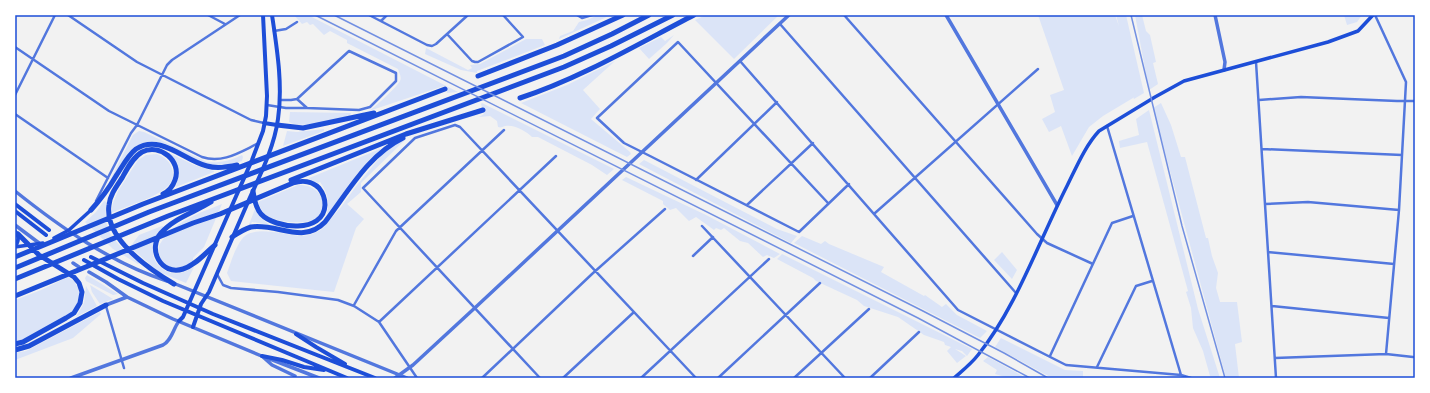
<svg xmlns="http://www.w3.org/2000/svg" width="1430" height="393" viewBox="0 0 1430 393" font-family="Lato,sans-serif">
	<rect width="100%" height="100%" fill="#f2f2f2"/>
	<path fill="#dbe4f7" d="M294,15H308L458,92L447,93L444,86L369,111C376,106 396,88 400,81C402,77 399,73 398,69L347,43V40L330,31L324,35L313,24L310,25L307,22L302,24Z
		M598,15H611L559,39L560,36L573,31L579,22L587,20Z
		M706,15H779L734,59L695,20Z
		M1038,15H1115L1119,26L1116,15H1126L1144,93L1134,99L1133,97V98L1103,116L1089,127L1072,156L1061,126L1049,132L1042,119L1055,112L1050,95L1064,90Z
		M1135,15H1142L1146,31L1150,35L1156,62L1153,63L1158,84L1149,90Z
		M1344,15H1362L1357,22L1347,25Z
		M674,35L667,43L649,59L639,48L661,37L665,41Z
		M526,39H542L545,45L477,71V73L461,70L425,54L426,48L468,70L472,68L470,65L480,64Z
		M615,61L583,90L600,109L591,119L630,152L631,154L627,157L521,103L567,85Z
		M482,103L614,169L607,175L592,165L538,137H532C526,131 514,124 505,126C502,127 501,128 498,127L497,121L490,116L479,117L484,114L481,104Z
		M1161,103L1171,125L1181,157H1185L1206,238H1208L1212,256L1218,273L1216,288L1220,302H1237L1242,342L1235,344L1239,378H1226L1153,108Z
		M1149,110L1198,309L1220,378L1210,376L1203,351L1193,328L1191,308L1186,292L1188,291L1147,142L1120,148L1119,141L1139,135L1136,119Z
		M290,112L351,113L350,116C335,119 302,130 289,122Z
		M324,129V131L283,146L287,131L297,132Z
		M139,131L144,132L207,162C220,163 230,161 242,155L243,157L242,161C229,165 216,167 203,162C178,154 160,130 133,149C122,156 119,173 110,180L133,135Z
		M406,139L361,183V192L347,204L364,219L356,228L334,292L231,281L227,273C231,262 235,248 242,239C253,224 285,235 301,236C309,236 316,233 322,229L341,207L357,185L381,156L392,147Z
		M380,149L381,150C360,165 343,194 328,214L327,213C330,201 327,192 320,182L318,183L309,179V178Z
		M167,152L194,165L214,171V172L176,187C179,169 181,167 167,152Z
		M157,154C164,157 170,161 172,169C174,175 173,182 168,186C156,198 127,206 111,213L113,203L118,191L138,160L146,155Z
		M644,160L777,229L797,236L791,243L639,164Z
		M626,177L706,215L780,254L774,258L767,255L763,257L748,243L740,241L724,228L721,230L716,228L714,230L696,217L689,221L676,208L670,210L663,204V201L622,180Z
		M298,185C322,184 333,209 311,222L310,221C300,224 275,222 266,215C262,212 260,207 258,202Z
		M104,201L107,202C105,211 105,222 109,231C112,240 131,256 139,263L138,264L113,249L85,222L96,212Z
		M222,204L204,247L193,258V262C181,269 165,272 160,256C158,252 158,247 160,244C173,222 199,213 222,204Z
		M255,209C259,217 263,220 270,225L252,222L250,226L248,227Z
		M162,226L164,227C161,234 154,242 153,250C151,263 167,276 180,273C184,273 189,269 194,267L186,283L159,272L130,247L139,235Z
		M802,236L821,244L825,241L829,244L884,267L881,272L924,296L925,295L942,307L946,304L957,315L987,331L980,338L794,243Z
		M1002,252L1017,270L1012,279L994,260Z
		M782,254L972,349L967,356L962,351L955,349L966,356L957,363L947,351L951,347L945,345L944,342L924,335L898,317L864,306L857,300L816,281L813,278L777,259Z
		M87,275L118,294L113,295L86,281L85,278Z
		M68,277L75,282L78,288L80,297L77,305L71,313L27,338L15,342V300L41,290Z
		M90,285L113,299L100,304L92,292Z
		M86,286L97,306L76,317L84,303Z
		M100,312L101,314L73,338L15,360V353L26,351Z
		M1001,338L1065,370L1083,371V378H1052L995,347Z
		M988,357L1026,378H1009L995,374L997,370L983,361Z"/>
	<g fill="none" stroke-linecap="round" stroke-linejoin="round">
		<path stroke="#5277de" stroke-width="2.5" d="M68,15L137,62L251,120L264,123
			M208,15L225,24
			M369,15L427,45L432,46L436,44L468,15
			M577,15L582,18L592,15
			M844,15L1037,234L1047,243L1093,264
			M1375,15L1406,82L1399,210L1386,354
			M381,21L387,15
			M780,24L1016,293
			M274,31L286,29L297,22
			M447,34L472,61L475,62H478L523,37L503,15
			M15,47L109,111L202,157C222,164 240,152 257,144
			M740,61L958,310L1066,365L1181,375L1191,378
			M1256,62L1276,378
			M15,95L55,15
			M297,99L307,108
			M1259,100L1301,97L1397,101H1415
			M267,105L286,108H307L359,110L370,107L396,81V73L349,51L297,99L291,100H280
			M15,114L108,178
			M1107,126L1181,375
			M1262,149L1402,155
			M696,180L777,102
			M96,201L131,133L137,125L167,65L172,60L240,15
			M828,203L678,42L597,118L624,143L650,156L799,232L849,184
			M1265,204L1308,202L1399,210
			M747,205L813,143
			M875,213L1038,69
			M702,226L845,378
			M1268,252L1394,264
			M693,256L713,237
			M217,274L223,285L231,288L278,292L338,300L354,306L379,322L417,378
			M354,305L396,231L504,130
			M106,306L124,368
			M1272,306L1389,318
			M379,322L556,156
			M1050,356L1112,223L1133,216
			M1275,358L1386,354L1413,357
			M1097,367L1136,286L1152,281
			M482,378L592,274L665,209
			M540,378L363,188L415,138L455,125L460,127L696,378
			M563,378L634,312
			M641,378L769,259
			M718,378L820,283
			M794,378L869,309
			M870,378L919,332"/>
		<path stroke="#5277de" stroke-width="3.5" d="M946,15L1057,205
			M1215,15L1225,62L1224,70
			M15,191C60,227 111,263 167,281
			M15,225L39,243
			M73,263L79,267
			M89,272L106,282L127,297L173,319L264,357
			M173,283L407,378
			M106,305L127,297
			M263,357L272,365L295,376
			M270,359L319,378
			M71,378L163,345C172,340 173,329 179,321
			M395,378L413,365L478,305L789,15"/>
		<path stroke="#1d4ed8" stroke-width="3.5" d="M15,231C20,236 19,241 15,247
			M54,238L69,230L91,210
			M15,247L43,243
			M954,378C962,371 971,364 978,355C1016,308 1039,241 1067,186C1076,168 1085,146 1099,131L1155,97L1184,81L1328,42L1358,31L1373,15"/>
		<path stroke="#1d4ed8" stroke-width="4" d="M264,123L277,125
			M15,204L49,230
			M15,211L46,235
			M91,257L143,283L213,314L375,378
			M84,260L118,279L163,301L347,378
			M179,321L183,317L252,160L263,131L266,116L267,96L263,15
			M193,327L201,304L209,292C222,262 235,232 248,202C260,175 274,148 278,119C283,85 277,49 272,15
			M296,334L316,347L345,364
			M262,356L282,360L304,367L324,370"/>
		<path stroke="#1d4ed8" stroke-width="5" d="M478,76L557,45L623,15
			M520,98C579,79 638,44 694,15
			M277,125L303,128L374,113
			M291,180L406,134L483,110
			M163,194C169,191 173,186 175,180C182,161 160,143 142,152C133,157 127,169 122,178C116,187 110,195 109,205C104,239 149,269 174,284
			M211,202C195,212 174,218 161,233C147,249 161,276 183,269C196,265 205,253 215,245
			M91,210C101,199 109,188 116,176C122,167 128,155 136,149C160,133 185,161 207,166C217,169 227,167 237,165
			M232,237C238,233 244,229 251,227C278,223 303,245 325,222C348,192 368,155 403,138
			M15,257L143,204L445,89
			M15,268L149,212L564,56L612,34L649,15
			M15,279L168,216L564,67L611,46L673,15
			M15,296L193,223L220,214L293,183C302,180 312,181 319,188C323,193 325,199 325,205C324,234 275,229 261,214C256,208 254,199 253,191
			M15,344L23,342L66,318L74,313L80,303L82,292L79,283L74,277L39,255L18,234
			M15,350L29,346L106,305"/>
		<path stroke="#7290e2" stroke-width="1.5" d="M315,15L918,318L1030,378
			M334,15L921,310L1004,353L1048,378
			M1131,15L1182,226L1225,378"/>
	</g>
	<rect width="1430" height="393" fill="none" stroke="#ffffff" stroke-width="32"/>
	<rect x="16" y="16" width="1398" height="361" fill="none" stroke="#1d4ed8" stroke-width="1.5"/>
</svg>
